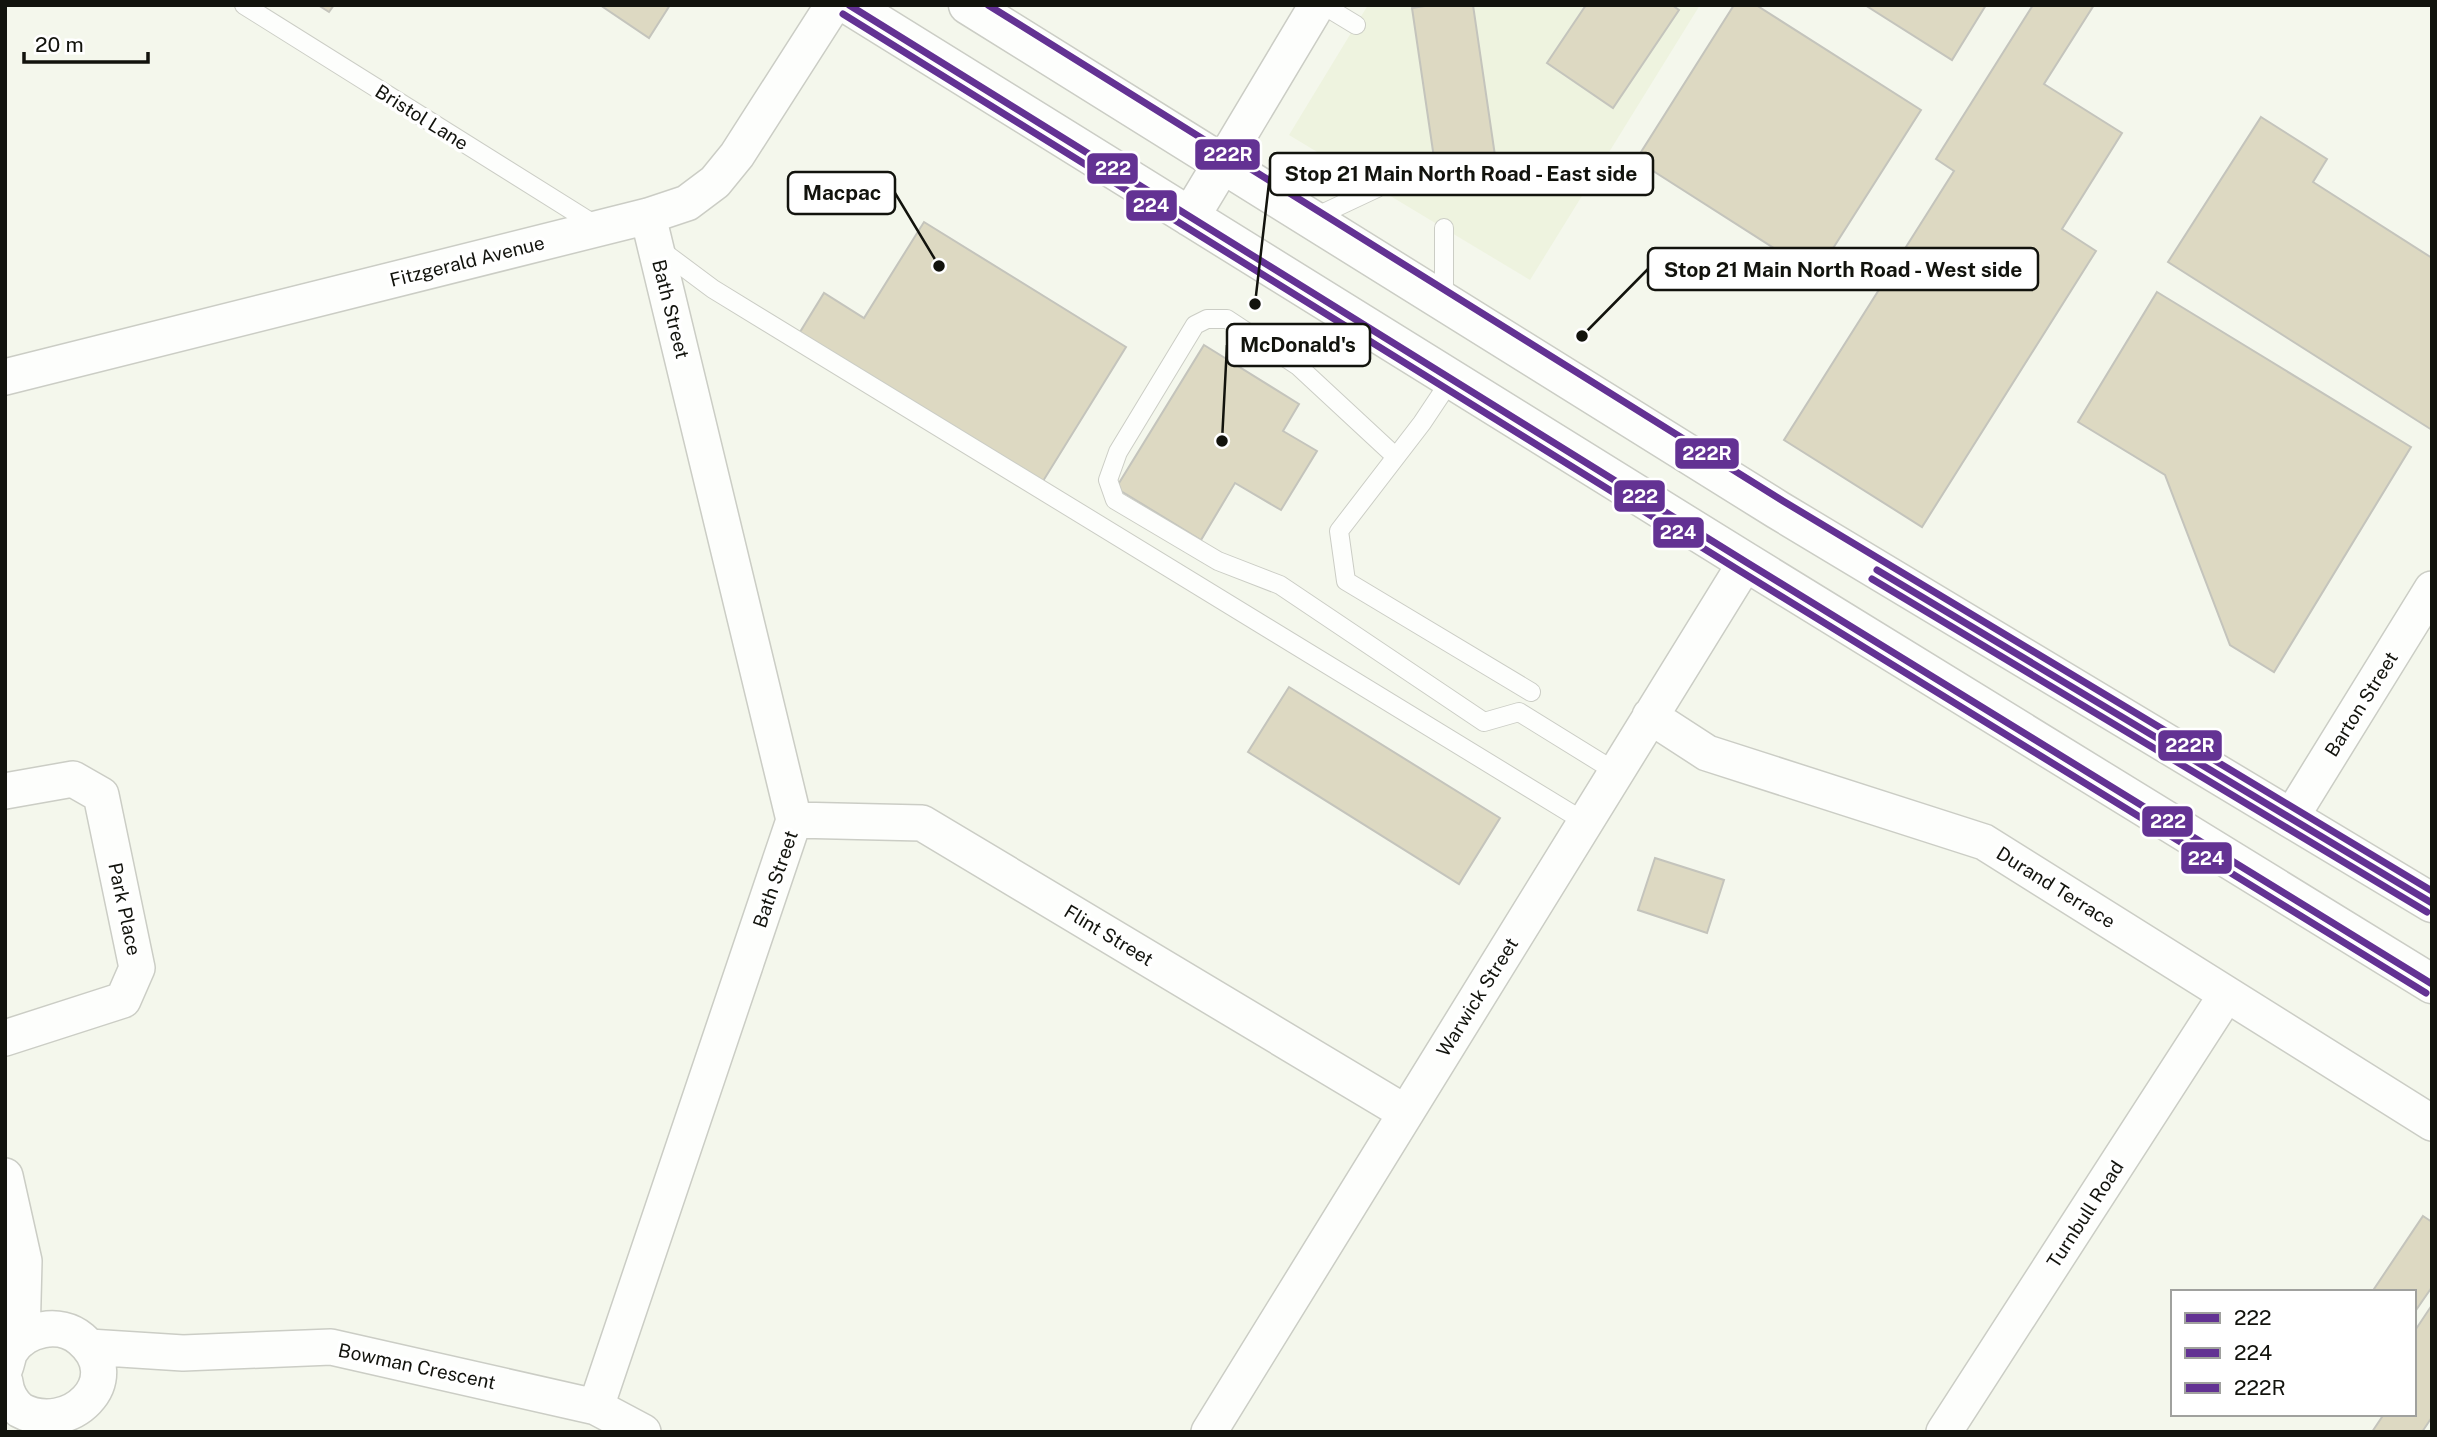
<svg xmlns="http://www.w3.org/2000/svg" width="2437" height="1437" viewBox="0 0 2437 1437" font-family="'Public Sans',sans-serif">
	<rect width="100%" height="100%" fill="#f4f7ec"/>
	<path fill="#eef3df" d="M1368,5H1700L1530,280L1289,135Z"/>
	<path fill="#ddd9c2" stroke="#c4c4bc" stroke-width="2" d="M318,5H334L329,12Z
		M600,5H670L649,38Z
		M1431,5H1473L1499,183L1439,192L1412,8Z
		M1586,5H1672L1679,10L1613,108L1547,63Z
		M1734,5H1756L1921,110L1816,275L1636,160Z
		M1865,5H1986L1952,60Z
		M2033,5H2094L2044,84L2122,133L2062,229L2096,251L1922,527L1784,440L1954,171L1936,159Z
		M2261,117L2327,159L2313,182L2432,258V430L2168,262Z
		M924,222L1126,347L1040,486L797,337L824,293L864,318Z
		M2157,292L2411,447L2274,672L2230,645L2165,475L2078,422Z
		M1204,345L1299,404L1283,431L1317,451L1281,510L1235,483L1201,540L1116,488Z
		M1289,687L1500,818L1459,884L1248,752Z
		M1655,858L1724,880L1707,933L1638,910Z
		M2423,1216L2432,1222V1287L2414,1313V1292H2372Z
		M2432,1305V1417L2422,1432H2372L2384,1414H2414V1332Z"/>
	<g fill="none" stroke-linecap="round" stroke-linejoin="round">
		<g stroke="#cbcdc5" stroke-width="20">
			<path id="service" d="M244,5L600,228
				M1323,5L1356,25
				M1311,219L1377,188
				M1444,228V301
				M658,248L713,289L1585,822
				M1452,378L1422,423L1339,531L1346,581L1531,692
				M1395,456L1298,366L1227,319H1207L1195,325L1118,452L1108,480L1115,500L1218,561L1280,585L1484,722L1519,712L1616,772"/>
		</g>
		<g stroke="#cbcdc5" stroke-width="38">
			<path id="minor" d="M1222,164L1317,5
				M5,377L648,216L687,203L715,182L737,155L833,5
				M1650,716L1707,753L1984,842L2432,1123
				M5,791L73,779L101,795L137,968L123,1000L5,1038
				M2290,819L2432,589
				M794,820L922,823L1406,1113
				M5,1176L24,1261L22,1339
				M89,1347L183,1353L331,1347L596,1407L643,1432
				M5,1368C7,1363 8,1356 10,1352C24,1328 60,1321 81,1339C129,1380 69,1437 20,1410C12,1403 6,1392 5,1382
				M596,1407L794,820L648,216
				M1209,1432L1746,562
				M1944,1432L2226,995"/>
		</g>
		<g stroke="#cbcdc5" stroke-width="41">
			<path id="trunk" d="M849,5L1746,562L2432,984
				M968,5L1778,510L2432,903
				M1190,217L1222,164"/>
		</g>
		<use href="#service" stroke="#fdfefc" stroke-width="18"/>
		<use href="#minor" stroke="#fdfefc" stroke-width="35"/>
		<use href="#trunk" stroke="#fdfefc" stroke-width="38"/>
		<g stroke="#fff" stroke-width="12">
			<path id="bus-1" d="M849,5L1746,562L2432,984
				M1877,570L2432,903"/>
		</g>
		<g stroke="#fff" stroke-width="12">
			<path id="bus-2" d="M843,14L1740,571L2426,993
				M1872,579L2427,912"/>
		</g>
		<g stroke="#fff" stroke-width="12">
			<path id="bus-3" d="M988,5L1783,501L2432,891"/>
		</g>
		<use href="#bus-1" stroke="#633293" stroke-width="7"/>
		<use href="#bus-2" stroke="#633293" stroke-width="7"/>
		<use href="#bus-3" stroke="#633293" stroke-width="7"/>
	</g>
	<g text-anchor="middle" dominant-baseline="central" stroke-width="7" stroke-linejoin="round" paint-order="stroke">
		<g font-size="19" fill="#12130d" stroke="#fff">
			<text transform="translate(422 117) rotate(32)">Bristol Lane</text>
			<text transform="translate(467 261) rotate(-14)">Fitzgerald Avenue</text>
			<text transform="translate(671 309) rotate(76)">Bath Street</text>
			<text transform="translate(2361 704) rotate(-58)">Barton Street</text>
			<text transform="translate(775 879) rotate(-71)">Bath Street</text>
			<text transform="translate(2056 887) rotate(32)">Durand Terrace</text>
			<text transform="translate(125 909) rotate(78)">Park Place</text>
			<text transform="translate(1109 935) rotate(31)">Flint Street</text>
			<text transform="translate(1477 997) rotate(-58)">Warwick Street</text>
			<text transform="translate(2085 1214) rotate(-57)">Turnbull Road</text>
			<text transform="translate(417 1366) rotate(12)">Bowman Crescent</text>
		</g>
	</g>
	<path fill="none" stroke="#12130d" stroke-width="2.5" d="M1255 304L1270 174M939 266L895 193M1582 336L1648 269M1222 441L1227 345"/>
	<g fill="#12130d" stroke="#fff" stroke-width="2.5">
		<circle cx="1255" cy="304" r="7"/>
		<circle cx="939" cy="266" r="7"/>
		<circle cx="1582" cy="336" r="7"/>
		<circle cx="1222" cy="441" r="7"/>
	</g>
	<g fill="#fff" stroke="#12130d" stroke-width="2.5">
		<rect x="1270" y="153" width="383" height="42" rx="7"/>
		<rect x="788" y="172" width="107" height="42" rx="7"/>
		<rect x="1648" y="248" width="390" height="42" rx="7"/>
		<rect x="1227" y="324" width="143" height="42" rx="7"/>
	</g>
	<g font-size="21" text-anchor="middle" font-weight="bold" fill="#12130d">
		<text x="1461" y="181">Stop 21 Main North Road - East side</text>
		<text x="842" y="200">Macpac</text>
		<text x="1843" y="277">Stop 21 Main North Road - West side</text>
		<text x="1298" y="352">McDonald's</text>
	</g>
	<g stroke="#fff" stroke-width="2.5">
		<rect x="1194" y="138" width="67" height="33" rx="7" fill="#633293"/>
		<rect x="1086" y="152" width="53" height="33" rx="7" fill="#633293"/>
		<rect x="1125" y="189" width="53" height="33" rx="7" fill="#633293"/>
		<rect x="1674" y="437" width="66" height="33" rx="7" fill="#633293"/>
		<rect x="1613" y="479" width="53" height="34" rx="7" fill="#633293"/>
		<rect x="1652" y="516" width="53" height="33" rx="7" fill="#633293"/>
		<rect x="2157" y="729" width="66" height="33" rx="7" fill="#633293"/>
		<rect x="2141" y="805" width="53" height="33" rx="7" fill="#633293"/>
		<rect x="2180" y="841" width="53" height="34" rx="7" fill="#633293"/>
	</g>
	<g font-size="19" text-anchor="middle" font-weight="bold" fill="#fff">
		<text x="1228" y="161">222R</text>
		<text x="1113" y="175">222</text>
		<text x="1151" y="212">224</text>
		<text x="1707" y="460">222R</text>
		<text x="1640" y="503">222</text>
		<text x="1678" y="539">224</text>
		<text x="2190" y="752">222R</text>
		<text x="2168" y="828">222</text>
		<text x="2206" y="865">224</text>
	</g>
	<rect width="2437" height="1437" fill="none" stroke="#12130d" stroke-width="14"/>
	<rect x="2171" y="1290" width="245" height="126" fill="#ffffff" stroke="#a0a19e" stroke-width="2"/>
	<rect x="2185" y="1313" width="35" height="10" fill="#633293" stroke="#a0a19e" stroke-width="2"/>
	<text x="2234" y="1325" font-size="21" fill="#12130d">222</text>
	<rect x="2185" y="1348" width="35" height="10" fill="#633293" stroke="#a0a19e" stroke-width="2"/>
	<text x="2234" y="1360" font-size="21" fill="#12130d">224</text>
	<rect x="2185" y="1383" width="35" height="10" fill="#633293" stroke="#a0a19e" stroke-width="2"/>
	<text x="2234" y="1395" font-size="21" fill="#12130d">222R</text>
	<path d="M24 52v10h124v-10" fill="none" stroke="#12130d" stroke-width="3.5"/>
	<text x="35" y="52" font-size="21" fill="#12130d" stroke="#ffffff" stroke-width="5" paint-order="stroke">20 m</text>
</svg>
